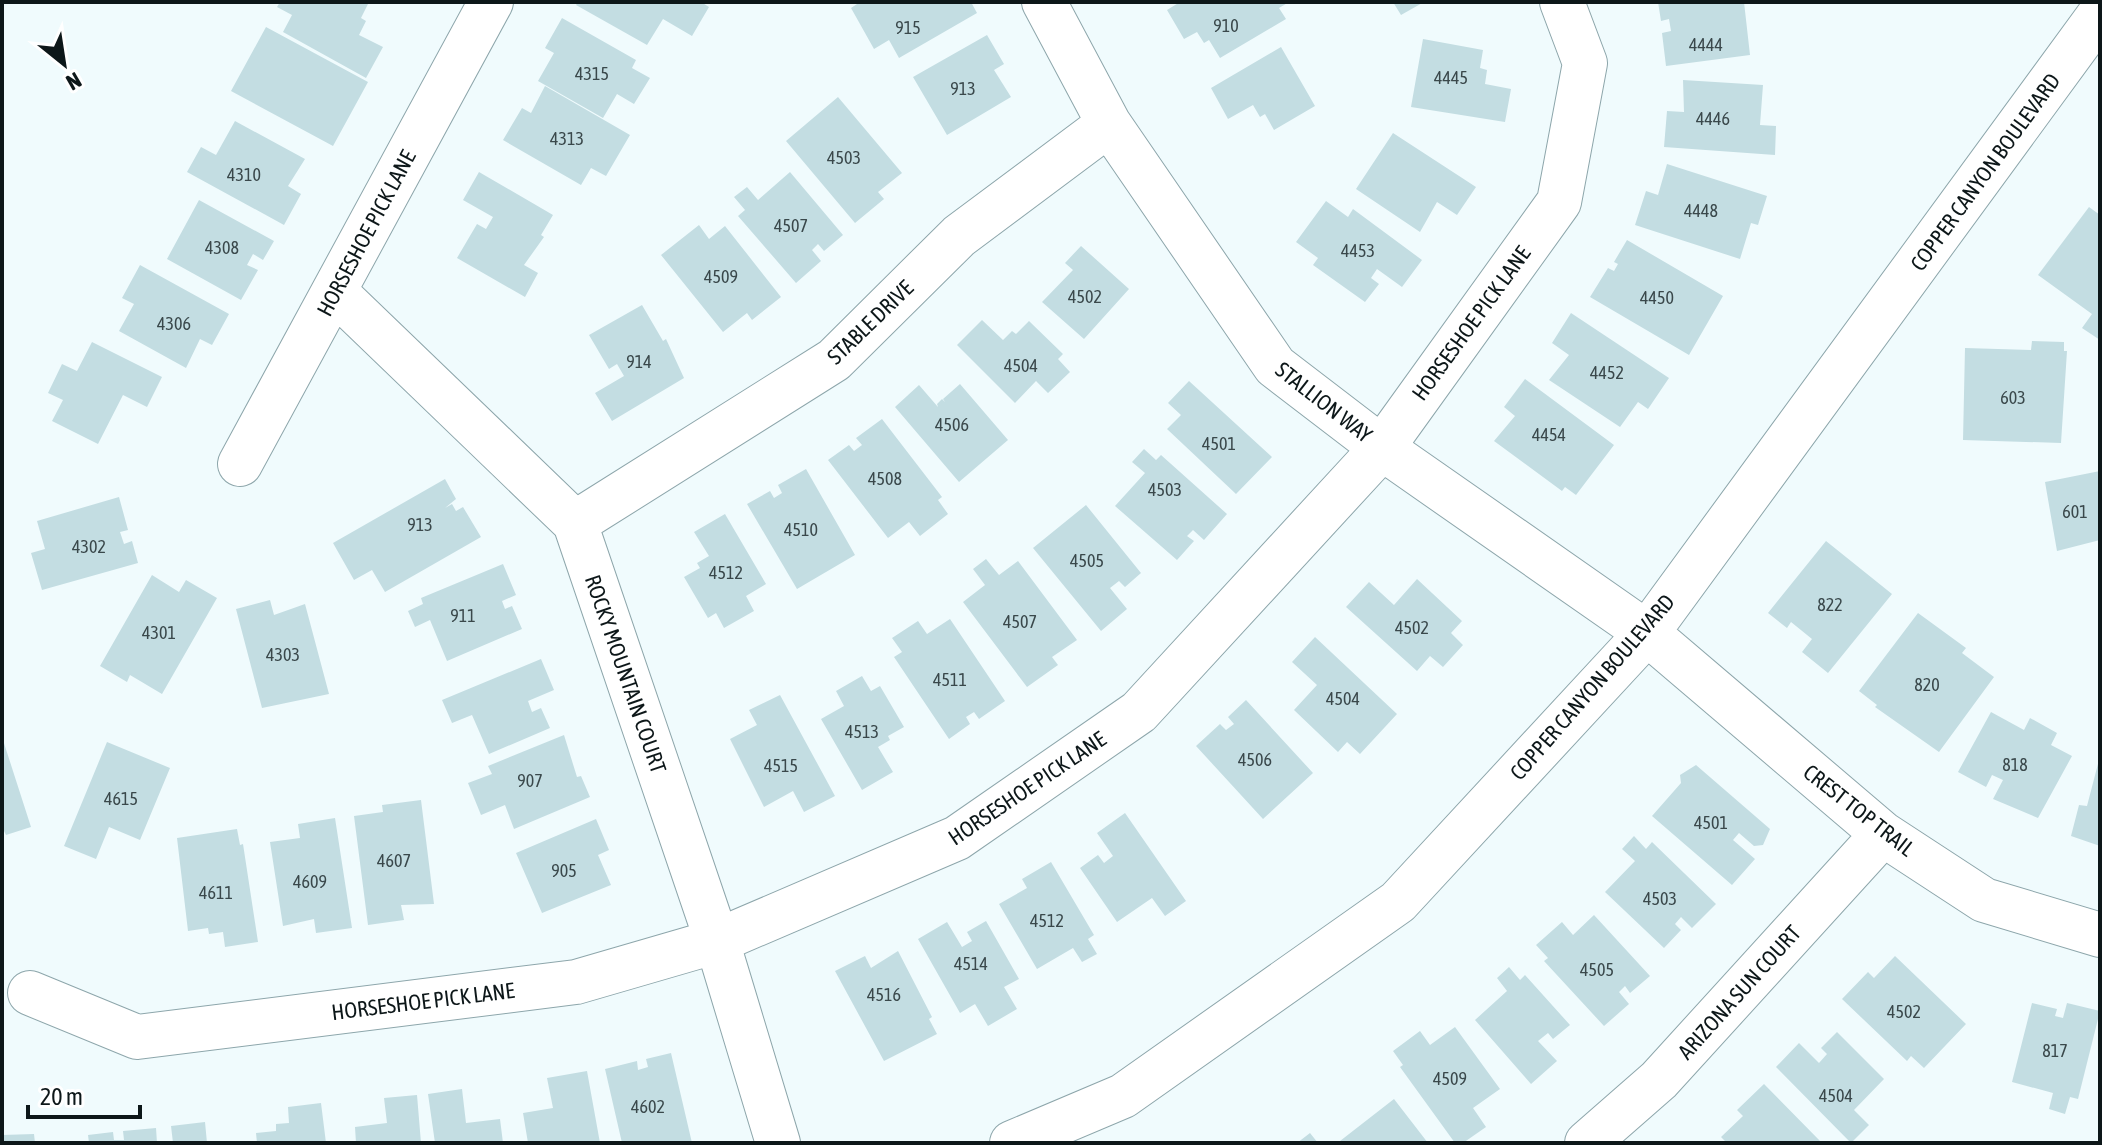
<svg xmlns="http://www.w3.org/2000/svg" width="2102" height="1145" viewBox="0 0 2102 1145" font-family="'Asap Condensed',sans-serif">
	<rect width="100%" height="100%" fill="#f0fbfd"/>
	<path fill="#c3dde2" d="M280,2H369L361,18L366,21L359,35L383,47L366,78L283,32L292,15L277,7Z
		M578,2H701L709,7L692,36L663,19L647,45L576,5Z
		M860,2H971L977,13L899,58L889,40L874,49L851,8Z
		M1180,2H1289L1279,8L1286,19L1220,58L1209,40L1204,43L1197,32L1184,39L1167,10Z
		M1393,2H1424L1401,15Z
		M1658,2H1744L1750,55L1666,66L1662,33L1671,31L1669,19L1661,21Z
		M562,18L636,60L632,68L650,78L634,104L617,94L603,118L538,81L554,53L545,48Z
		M266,27L368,82L333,146L231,91Z
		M987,35L1004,64L994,70L1011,97L947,135L913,77Z
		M1423,39L1483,50L1480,68L1487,70L1485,84L1511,89L1505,122L1411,107Z
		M1281,47L1315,106L1274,130L1265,114L1260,117L1253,105L1228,119L1211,88Z
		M1683,80L1763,85L1760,125L1776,126L1775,155L1664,147L1667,111L1684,112Z
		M545,86L630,135L606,176L591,168L581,185L503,140L522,108L531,113Z
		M838,97L902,173L878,192L884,199L855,223L786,141Z
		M235,121L305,159L288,186L301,194L284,225L187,172L201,147L216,155Z
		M1393,133L1476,187L1457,215L1437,202L1420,232L1356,189Z
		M1667,164L1767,196L1758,225L1751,223L1740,259L1635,225L1646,191L1658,195Z
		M479,172L553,215L541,235L544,237L524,265L538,273L525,297L457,258L477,224L486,229L493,217L463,200Z
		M790,172L843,235L824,251L818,244L812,250L821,261L796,283L738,216L745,210L734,197L747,187L758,200Z
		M199,200L274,241L263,260L253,254L247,265L258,270L241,300L167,259Z
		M1326,201L1348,217L1353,209L1422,260L1402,287L1377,269L1371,278L1379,284L1365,302L1313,265L1318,258L1296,242Z
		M2089,207L2100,215V340L2082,328L2092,314L2038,275Z
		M699,225L709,239L725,226L781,297L752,320L747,313L723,332L661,255Z
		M1627,240L1723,296L1689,355L1590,297L1608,268L1614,271L1618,264L1614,262Z
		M1081,246L1129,289L1084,339L1042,302L1073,270L1065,263Z
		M140,265L229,314L212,345L200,339L186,368L119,331L134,304L122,298Z
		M642,305L663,341L666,339L684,378L612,421L595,393L624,376L617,364L609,369L589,335Z
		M1571,313L1669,378L1648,409L1638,402L1620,427L1549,380L1569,355L1552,343Z
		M982,320L1003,340L1012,331L1016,334L1029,321L1063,354L1058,359L1070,372L1048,393L1036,381L1015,403L957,345Z
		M2032,341L2064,342V351H2067L2061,443L1963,440L1965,348L2031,350Z
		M92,342L162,377L147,407L123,395L98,444L52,421L63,400L48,393L62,364L77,371Z
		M1525,379L1614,445L1576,495L1565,487L1562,491L1494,441L1515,416L1504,407Z
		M1189,381L1272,457L1236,494L1167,429L1181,415L1168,403Z
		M960,384L1008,440L959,482L895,407L919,385L938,407L937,404L942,399L945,402L943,399Z
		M882,419L942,497L938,500L948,514L920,536L909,522L888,538L828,460L849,445L854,451L862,445L856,438Z
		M1144,449L1156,460L1161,455L1227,514L1204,540L1193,530L1187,536L1194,541L1177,560L1115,506L1145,473L1132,462Z
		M806,469L855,555L797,589L747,504L770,491L774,498L782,493L778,485Z
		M2100,471V540L2057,551L2045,482Z
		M445,479L456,499L445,508L452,504L456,511L463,507L481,537L385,592L372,570L354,580L333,543Z
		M119,497L128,530L120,532L124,544L132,541L138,563L42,590L31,553L45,549L37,521Z
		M1086,505L1141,573L1125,587L1119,581L1110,588L1127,609L1101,631L1033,548Z
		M725,514L766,584L746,596L754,611L724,628L716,613L708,618L684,577L700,568L697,563L709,556L694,532Z
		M1826,541L1892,594L1828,673L1802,652L1812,639L1791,622L1787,628L1768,613Z
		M986,559L999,575L1018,561L1077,640L1052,657L1058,665L1027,687L963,602L985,585L973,569Z
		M503,564L516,595L502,601L505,609L512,606L522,629L447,661L430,620L415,627L408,611L423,604L421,598Z
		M152,575L179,592L186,580L217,598L162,694L130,675L127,682L100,666Z
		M1417,579L1462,621L1451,633L1463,645L1443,667L1430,656L1417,671L1346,607L1369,582L1394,605Z
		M270,600L274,615L305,604L329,694L262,708L236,609Z
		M1918,613L1966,648L1962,653L1994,677L1939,752L1875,707L1877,705L1859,691Z
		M950,619L1005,701L979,719L974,712L966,717L970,724L949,739L894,657L902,652L892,638L918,621L927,634Z
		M1315,637L1397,714L1360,754L1347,742L1338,752L1294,710L1317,685L1292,662Z
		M541,659L554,690L528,701L532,712L541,708L550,728L489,754L472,715L452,723L442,700Z
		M862,676L871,691L880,686L904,727L888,736L890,740L878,747L893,772L862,790L821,719L844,706L836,691Z
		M780,695L835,796L804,812L793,791L764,807L730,739L757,725L749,710Z
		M1246,700L1313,773L1263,819L1196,746L1220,724L1226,730L1234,724L1228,717Z
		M1991,712L2024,730L2030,718L2057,733L2051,745L2072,756L2038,818L1993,799L2003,780L1992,775L1986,787L1958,772Z
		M564,735L577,777L581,776L590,797L514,829L505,805L481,815L468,783L492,774L488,766Z
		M3,740L31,827L6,835L2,827Z
		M107,742L170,768L140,840L109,827L96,859L64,846Z
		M2099,760H2100V846L2071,836L2079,805L2087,806Z
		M1696,765L1770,829L1763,845L1754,846L1739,833L1733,840L1755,859L1732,885L1652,816L1681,783L1680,775Z
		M421,800L434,904L401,905L404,920L368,925L354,816L383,812L382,805Z
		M1125,813L1186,901L1165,916L1152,898L1117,922L1080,868L1098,855L1104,863L1113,856L1097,833Z
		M335,818L352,928L316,933L314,919L283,926L270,842L300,838L298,824Z
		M596,819L609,850L598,855L611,885L542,913L516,853Z
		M237,829L240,845L243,844L258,942L225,947L223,932L209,934L208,928L188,931L177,838Z
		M1634,836L1646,849L1652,842L1716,904L1692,928L1681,917L1675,924L1681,930L1664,948L1605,892L1635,861L1622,849Z
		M1051,862L1094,935L1088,939L1097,954L1082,962L1073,948L1037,969L999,904L1027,888L1022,879Z
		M1594,915L1650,976L1630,993L1625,986L1619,992L1629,1004L1604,1026L1544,961L1548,958L1536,945L1562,922L1573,935Z
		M986,921L1019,979L1004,987L1017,1009L988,1026L975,1004L960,1013L918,939L947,922L962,947L972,941L967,932Z
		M898,951L932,1017L929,1019L937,1034L884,1061L835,971L865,956L871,968Z
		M1895,956L1966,1024L1924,1068L1911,1056L1907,1061L1842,999L1868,972L1874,978Z
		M1509,967L1520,980L1525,975L1570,1025L1553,1039L1548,1033L1538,1041L1557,1061L1531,1084L1475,1020L1507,991L1497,978Z
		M2032,1003L2057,1009L2055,1016L2063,1018L2067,1003L2100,1011L2078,1099L2070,1097L2065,1114L2049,1109L2053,1093L2012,1082Z
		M1455,1027L1500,1089L1473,1108L1486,1127L1463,1143H1455L1400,1067L1403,1065L1393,1051L1420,1031L1430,1045Z
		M1837,1032L1884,1079L1854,1110L1869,1125L1851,1143L1776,1067L1799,1043L1819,1063L1827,1054L1821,1048Z
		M671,1053L692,1143H622L605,1069L637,1061L638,1070L648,1067L646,1059Z
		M587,1071L600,1143H528L523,1113L553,1108L547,1078Z
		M1764,1084L1822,1143H1727L1721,1137L1743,1116L1737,1110Z
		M462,1089L466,1123L500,1119L503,1143H435L428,1094Z
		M417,1095L421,1143H356L355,1127L387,1123L384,1098Z
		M1394,1099L1428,1143H1342L1340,1141Z
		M321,1103L326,1143H257L256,1133L276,1131V1124L289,1123L288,1107Z
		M205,1122L207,1143H173L171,1126Z
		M156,1128L157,1143H89L88,1135L113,1132L114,1140H124L123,1131Z
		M1310,1133L1318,1143H1297Z
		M34,1134L35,1143H2V1135Z"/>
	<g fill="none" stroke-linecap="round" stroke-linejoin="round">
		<g stroke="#8da6ab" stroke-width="46">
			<path id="minor" d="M1044,2L1109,124L1275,366L1382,448L1647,633L1883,834L1984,900L2100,935
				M335,292L575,523L717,941L778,1143
				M240,464L491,2
				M575,523L834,360L959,236L1109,124
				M30,993L137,1037L576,982L717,941L957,838L1139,712L1382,448L1559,202L1585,63L1562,2
				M1012,1143L1123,1096L1398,902L1647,633L2100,14
				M1587,1143L1659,1080L1883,834"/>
		</g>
		<use href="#minor" stroke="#fff" stroke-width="44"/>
	</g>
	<g text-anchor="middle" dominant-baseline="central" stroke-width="8" stroke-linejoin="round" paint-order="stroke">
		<g font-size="18" fill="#3a484b">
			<text x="1226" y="25">910</text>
			<text x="908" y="27">915</text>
			<text x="1706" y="44">4444</text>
			<text x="592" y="73">4315</text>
			<text x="1451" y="77">4445</text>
			<text x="963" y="88">913</text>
			<text x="1713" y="118">4446</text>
			<text x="567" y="138">4313</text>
			<text x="844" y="157">4503</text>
			<text x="244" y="174">4310</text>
			<text x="1701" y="210">4448</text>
			<text x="791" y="225">4507</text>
			<text x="222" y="247">4308</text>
			<text x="1358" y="250">4453</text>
			<text x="721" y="276">4509</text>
			<text x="1085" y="296">4502</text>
			<text x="1657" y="297">4450</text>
			<text x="174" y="323">4306</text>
			<text x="639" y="361">914</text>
			<text x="1021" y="365">4504</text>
			<text x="1607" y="372">4452</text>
			<text x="2013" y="397">603</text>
			<text x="952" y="424">4506</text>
			<text x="1549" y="434">4454</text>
			<text x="1219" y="443">4501</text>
			<text x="885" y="478">4508</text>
			<text x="1165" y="489">4503</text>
			<text x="2075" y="511">601</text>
			<text x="420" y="524">913</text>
			<text x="801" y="529">4510</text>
			<text x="89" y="546">4302</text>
			<text x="1087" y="560">4505</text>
			<text x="726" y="572">4512</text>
			<text x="1830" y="604">822</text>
			<text x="463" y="615">911</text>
			<text x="1020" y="621">4507</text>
			<text x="1412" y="627">4502</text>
			<text x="159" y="632">4301</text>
			<text x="283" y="654">4303</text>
			<text x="950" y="679">4511</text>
			<text x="1927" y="684">820</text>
			<text x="1343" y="698">4504</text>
			<text x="862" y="731">4513</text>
			<text x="1255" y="759">4506</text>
			<text x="2015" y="764">818</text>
			<text x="781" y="765">4515</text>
			<text x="530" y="780">907</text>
			<text x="121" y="798">4615</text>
			<text x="1711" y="822">4501</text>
			<text x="394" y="860">4607</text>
			<text x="564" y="870">905</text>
			<text x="310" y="881">4609</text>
			<text x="216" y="892">4611</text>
			<text x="1660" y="898">4503</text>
			<text x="1047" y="920">4512</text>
			<text x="971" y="963">4514</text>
			<text x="1597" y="969">4505</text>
			<text x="884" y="994">4516</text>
			<text x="1904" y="1011">4502</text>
			<text x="2055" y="1050">817</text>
			<text x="1450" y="1078">4509</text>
			<text x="1836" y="1095">4504</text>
			<text x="648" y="1106">4602</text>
		</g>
		<g font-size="22" fill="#0d1719" stroke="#fff">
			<text transform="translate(1985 172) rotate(-54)">COPPER CANYON BOULEVARD</text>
			<text transform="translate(366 233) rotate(-62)">HORSESHOE PICK LANE</text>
			<text transform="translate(870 322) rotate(-44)">STABLE DRIVE</text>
			<text transform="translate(1471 323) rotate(-54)">HORSESHOE PICK LANE</text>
			<text transform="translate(1324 402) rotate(38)">STALLION WAY</text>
			<text transform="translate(626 674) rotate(71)">ROCKY MOUNTAIN COURT</text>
			<text transform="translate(1592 687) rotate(-49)">COPPER CANYON BOULEVARD</text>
			<text transform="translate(1027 788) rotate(-34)">HORSESHOE PICK LANE</text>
			<text transform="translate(1859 810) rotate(38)">CREST TOP TRAIL</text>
			<text transform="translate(1739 992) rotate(-48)">ARIZONA SUN COURT</text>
			<text transform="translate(423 1001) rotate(-7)">HORSESHOE PICK LANE</text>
		</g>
	</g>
	<rect width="2102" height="1145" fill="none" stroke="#0d1719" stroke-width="8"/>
	<g transform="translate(64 64) rotate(150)" stroke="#ffffff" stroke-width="6" paint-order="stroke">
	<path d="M0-6L14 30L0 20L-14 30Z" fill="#0d1719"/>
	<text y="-12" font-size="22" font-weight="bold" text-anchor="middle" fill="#0d1719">N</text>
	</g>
	<path d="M28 1105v12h112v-12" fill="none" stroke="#0d1719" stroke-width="4"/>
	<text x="40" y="1105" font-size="24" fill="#0d1719" stroke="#ffffff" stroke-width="6" paint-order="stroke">20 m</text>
</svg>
